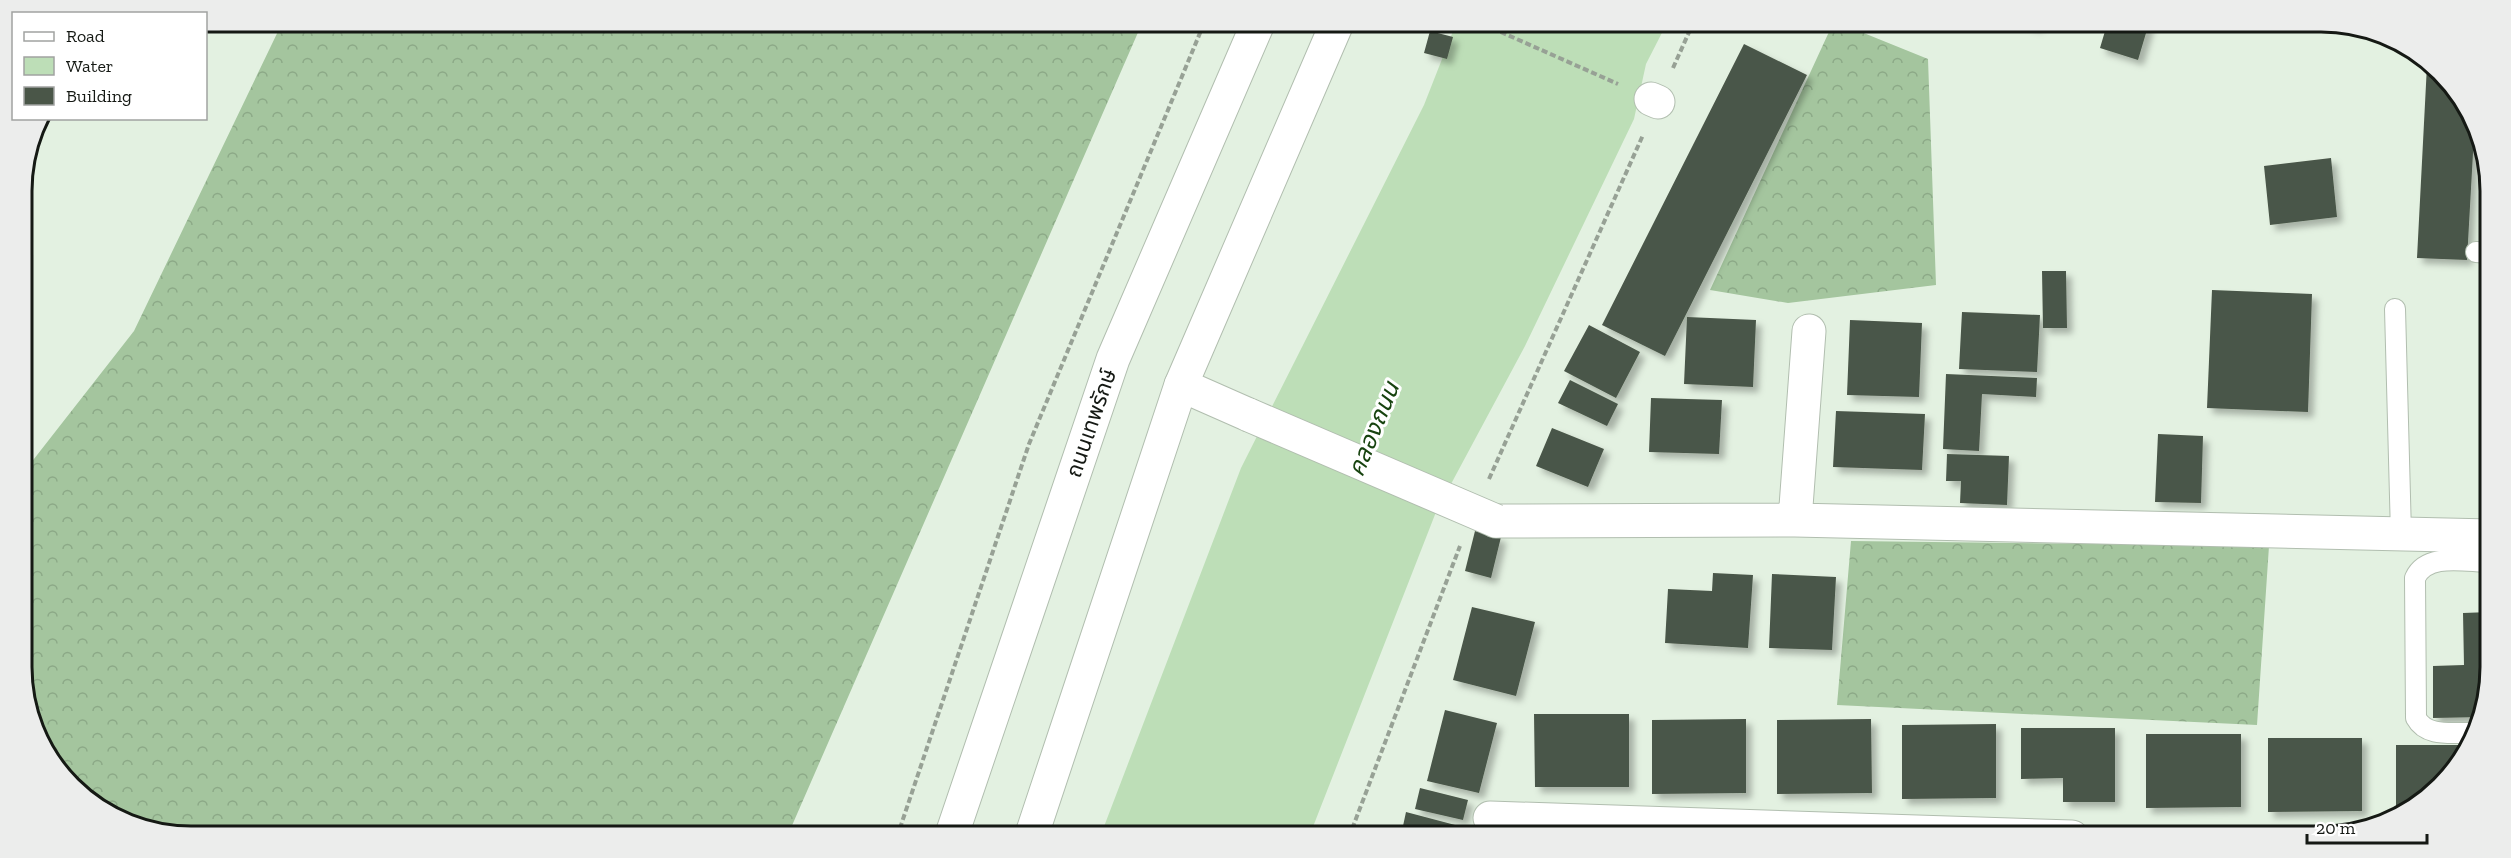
<svg xmlns="http://www.w3.org/2000/svg" width="2511" height="858" viewBox="0 0 2511 858" font-family="'Zilla Slab','Noto Sans Thai',serif">
	<defs>
		<pattern id="forest-crowns" width="20" height="18" patternUnits="userSpaceOnUse" patternTransform="scale(1.5)"><rect width="20" height="18" fill="#a4c59e"/><path d="M2 6a3 3 0 1 1 6 0M12 15a3 3 0 1 1 6 0" fill="none" stroke="#8ca987"/></pattern>
		<filter id="shadow"><feDropShadow dx="5.5" dy="5.5" stdDeviation="3" flood-color="#0004"/></filter>
	</defs>
	<rect width="100%" height="100%" fill="#e3f1e1"/>
	<path fill="url(#forest-crowns)" d="M283,21H1143L787,837H191L136,828L63,779L24,700L23,473L134,331Z
		M1834,21L1928,59L1936,285L1788,303L1710,290Z
		M1851,541L2269,546L2257,725L1837,705Z"/>
	<path fill="#bddeb7" d="M1457,21H1668L1646,64L1634,119L1525,346L1436,512L1309,837H1100L1241,468L1424,105Z"/>
	<path fill="#4a5648" filter="url(#shadow)" d="M2020,21H2038L2036,27Z
		M2108,21L2149,23L2138,60L2100,48Z
		M1430,31L1453,37L1447,59L1424,53Z
		M1744,44L1807,75L1665,356L1602,325Z
		M2427,65L2448,79L2474,135L2467,260L2417,258Z
		M2331,158L2337,217L2270,225L2264,166Z
		M2042,271H2066L2067,328H2043Z
		M2212,290L2312,294L2308,412L2207,408Z
		M2484,309H2489V468H2480Z
		M1962,312L2040,315L2037,372L1959,369Z
		M1687,317L1756,320L1753,387L1684,384Z
		M1850,320L1922,323L1919,397L1847,395Z
		M1589,325L1640,352L1616,398L1564,371Z
		M1946,374L2037,378L2036,397L1982,394L1979,451L1943,449Z
		M1570,380L1618,404L1607,426L1558,403Z
		M1651,398L1722,400L1719,454L1649,452Z
		M1836,411L1925,414L1922,470L1833,467Z
		M1552,428L1604,449L1588,487L1536,466Z
		M2158,434L2203,436L2201,503L2155,502Z
		M1947,454L2009,456L2007,505L1960,503L1961,481H1946Z
		M1475,531L1501,537L1491,578L1465,571Z
		M1713,573L1753,575L1748,648L1665,643L1668,589L1712,591Z
		M1772,574L1836,577L1832,650L1769,648Z
		M1472,607L1535,622L1516,696L1453,680Z
		M2490,612V668L2482,717L2433,718V666L2464,665L2463,613Z
		M1445,710L1497,723L1479,793L1427,781Z
		M1534,714H1629V787H1535Z
		M1746,719V793L1652,794V720Z
		M1871,719L1872,793L1777,794V720Z
		M1996,724V798L1902,799V725Z
		M2021,728H2115V802H2063V778L2021,779Z
		M2146,734H2241V807L2146,808Z
		M2268,738H2362V811L2268,812Z
		M2396,745H2464L2423,802L2396,812Z
		M1420,788L1468,800L1463,820L1415,809Z
		M1406,812L1459,826L1456,837L1403,826Z"/>
	<g fill="none" stroke-linecap="round" stroke-linejoin="round">
		<g stroke="#b1beaf" stroke-width="22">
			<path id="service" d="M2476,252L2489,253
				M2395,309L2401,534
				M2473,733C2453,732 2427,738 2416,718L2415,578C2427,552 2466,562 2490,562"/>
		</g>
		<g stroke="#b1beaf" stroke-width="35">
			<path id="minor" d="M1651,99L1658,102
				M1181,385L1249,415
				M1795,520L1809,331
				M1496,521L1795,520L2490,536
				M1490,818L2072,837"/>
		</g>
		<g stroke="#b1beaf" stroke-width="35">
			<path id="secondary" d="M951,837L1113,359L1259,21
				M1031,837L1181,385L1338,21"/>
		</g>
		<path stroke="#97a195" stroke-width="4" stroke-dasharray="6 3" stroke-linecap="butt" d="M1476,21L1618,84
			M1673,68L1694,21
			M1489,479L1643,135
			M897,837L1029,444L1205,21
			M1349,837L1460,546"/>
		<use href="#service" stroke="#fff" stroke-width="20"/>
		<use href="#minor" stroke="#fff" stroke-width="33"/>
		<use href="#secondary" stroke="#fff" stroke-width="33"/>
		<g stroke="#b1beaf" stroke-width="35" stroke-linecap="butt">
			<path id="minor-bridge" d="M1249,415L1496,521"/>
		</g>
		<use href="#minor-bridge" stroke="#fff" stroke-width="33"/>
	</g>
	<g text-anchor="middle" dominant-baseline="central" stroke-width="6" stroke-linejoin="round" paint-order="stroke">
		<g font-size="22" fill="#151914" stroke="#fff">
			<text transform="translate(1091 423) rotate(-71)">ถนนเทพรักษ์</text>
		</g>
		<g font-size="24" font-style="italic" fill="#17430f" stroke="#fff">
			<text transform="translate(1373 429) rotate(-68)">คลองถนน</text>
		</g>
	</g>
	<path d="M0 0H2511V858H0ZM191 32H2321A159 159 0 0 1 2480 191V667A159 159 0 0 1 2321 826H191A159 159 0 0 1 32 667V191A159 159 0 0 1 191 32Z" fill="#ecedec" fill-rule="evenodd"/>
	<path fill="none" stroke="#151914" stroke-width="3" d="M191 32H2321A159 159 0 0 1 2480 191V667A159 159 0 0 1 2321 826H191A159 159 0 0 1 32 667V191A159 159 0 0 1 191 32Z"/>
	<rect x="12" y="12" width="195" height="108" fill="#ffffff" stroke="#a1a3a1" stroke-width="1.5"/>
	<rect x="24" y="32" width="30" height="9" fill="#ffffff" stroke="#a1a3a1" stroke-width="1.5"/>
	<text x="66" y="42" font-size="18" fill="#151914">Road</text>
	<rect x="24" y="57" width="30" height="18" fill="#bddeb7" stroke="#a1a3a1" stroke-width="1.5"/>
	<text x="66" y="72" font-size="18" fill="#151914">Water</text>
	<rect x="24" y="87" width="30" height="18" fill="#4a5648" stroke="#a1a3a1" stroke-width="1.5"/>
	<text x="66" y="102" font-size="18" fill="#151914">Building</text>
	<path d="M2307 834v9h120v-9" fill="none" stroke="#151914" stroke-width="3"/>
	<text x="2316" y="834" font-size="18" fill="#151914" stroke="#ffffff" stroke-width="4.5" paint-order="stroke">20 m</text>
</svg>
